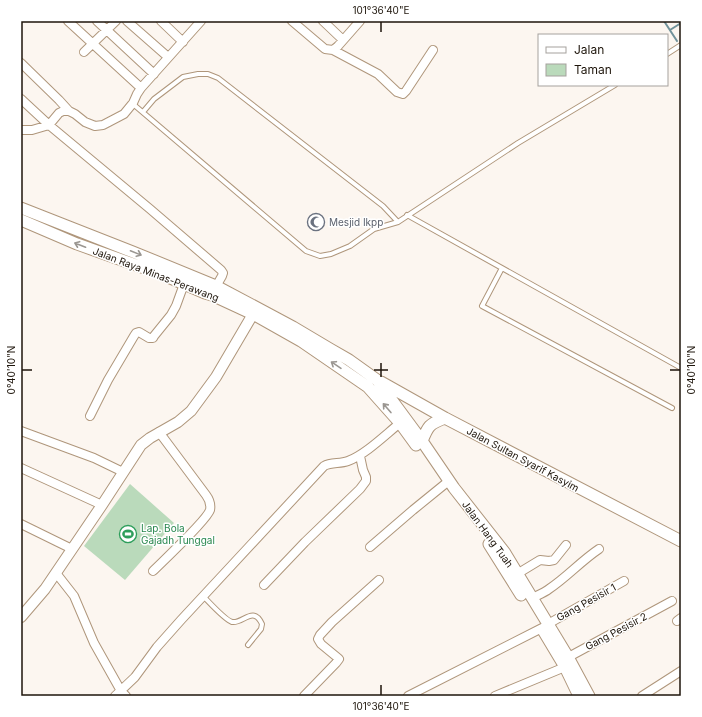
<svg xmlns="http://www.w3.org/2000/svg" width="702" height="717" viewBox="0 0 702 717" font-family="Inter,sans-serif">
	<rect width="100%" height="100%" fill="#fcf6f0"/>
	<path fill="#badabb" d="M130,484L174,523L125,580L84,546Z"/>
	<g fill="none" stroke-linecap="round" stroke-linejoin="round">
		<path stroke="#71929a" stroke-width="2" d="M664,21L677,41
			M670,30L681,23"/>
		<g stroke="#af967b" stroke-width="6">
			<path id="service" d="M667,54L681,45
				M133,104L306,251L320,256L331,254L350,246L374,229L398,222L518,143L615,85
				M143,112L154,99L183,77L198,74H208L218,78L383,206L398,222
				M407,215L681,368
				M502,268L482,306L672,408
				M203,596C209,602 225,620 232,622C243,624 253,605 262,624L261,629L248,645"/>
		</g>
		<g stroke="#af967b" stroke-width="10">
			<path id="minor" d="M68,21L141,88
				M97,21L154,74
				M127,21L168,57
				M161,21L183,42
				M292,21L325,49L333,50L338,46L360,21
				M323,21L343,40
				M333,50L378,74L397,92L403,94L406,91L433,50
				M84,52L116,21
				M21,63L59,100L69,111
				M21,99L49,125L150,209L221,270L223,273L222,276L214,290
				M21,130H32L49,125L59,113L63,111H69L75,114L85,122L95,126L103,125L124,114L133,103L137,94L141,88L201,21
				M90,416L108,380L134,336L136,333L139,332L149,338H153L154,336L171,315L176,306L184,284
				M21,431L94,458L123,472
				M21,468L102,505
				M21,524L72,549
				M370,547L413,510L445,484
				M153,571C163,561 207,520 210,510C211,505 209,499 206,495L159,432
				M56,573L74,596L94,643L121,691L126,696
				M517,574L540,560L549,561L554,560L566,545
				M264,585L305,542L360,489L366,481V477L363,470L360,456
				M532,598C538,595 544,593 549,589C567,577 581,561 599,549
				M677,621L681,618
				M548,624L624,581
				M563,660L672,601
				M115,696L135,677L157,647L181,620L324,466C331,462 340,464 348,461C366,454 385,435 400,423
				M304,696L336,663L339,659L338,658L321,644L318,639L320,635L332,622L379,580
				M408,696L542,628
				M495,696L565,667
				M642,696L681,671"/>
		</g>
		<g stroke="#af967b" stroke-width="12">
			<path id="tertiary" d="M21,617L45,589L102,505L141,445L150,438L178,422L191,411L216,377L253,314"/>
		</g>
		<g stroke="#af967b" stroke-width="13">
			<path id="secondary" d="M21,208L133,252L216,286L293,327L330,349L349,360L377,380L422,441L454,488L505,553L568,657L589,696
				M21,220L77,244L161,274L205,293L212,295L253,314L301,341L368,387L400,423L416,445
				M381,382L445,418L681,541
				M422,441C428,426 429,424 445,418
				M489,544L521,595
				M544,632L565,667L579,696"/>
		</g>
		<use href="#service" stroke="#fff" stroke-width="4"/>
		<use href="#minor" stroke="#fff" stroke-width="8"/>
		<use href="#tertiary" stroke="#fff" stroke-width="10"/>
		<use href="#secondary" stroke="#fff" stroke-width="11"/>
	</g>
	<defs><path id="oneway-shaft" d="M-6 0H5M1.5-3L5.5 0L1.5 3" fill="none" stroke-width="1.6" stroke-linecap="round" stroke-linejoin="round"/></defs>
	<g stroke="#9a9691">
		<use href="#oneway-shaft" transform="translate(80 245) rotate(-159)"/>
		<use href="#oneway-shaft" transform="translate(136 253) rotate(22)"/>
		<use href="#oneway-shaft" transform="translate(336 365) rotate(-146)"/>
		<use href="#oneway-shaft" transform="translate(387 408) rotate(-131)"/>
	</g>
	<path fill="none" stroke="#1e150b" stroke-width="1.5" d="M381,22V32M381,363V377M22,370H32M374,370H388M670,370H680M381,685V695"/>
	<defs>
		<g id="mosque-ring" transform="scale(0.9)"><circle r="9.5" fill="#fff" stroke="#6b7280" stroke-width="1.5"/><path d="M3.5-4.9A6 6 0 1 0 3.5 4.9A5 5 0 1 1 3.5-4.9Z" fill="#6b7280"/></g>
		<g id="stadium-ring" transform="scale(0.9)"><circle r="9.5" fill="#fff" stroke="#2e9e5b" stroke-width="1.5"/><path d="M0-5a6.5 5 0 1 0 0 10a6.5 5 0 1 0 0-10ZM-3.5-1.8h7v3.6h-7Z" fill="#2e9e5b"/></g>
	</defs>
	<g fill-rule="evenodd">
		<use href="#mosque-ring" x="316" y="222"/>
		<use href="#stadium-ring" x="128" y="534"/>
	</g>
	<g text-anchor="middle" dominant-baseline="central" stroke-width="3" stroke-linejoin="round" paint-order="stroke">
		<g font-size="10" fill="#5b616d" stroke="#fff" text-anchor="start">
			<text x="329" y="222">Mesjid Ikpp</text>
		</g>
		<g font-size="10" fill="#1e150b" stroke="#fff">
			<text transform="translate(156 274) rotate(21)">Jalan Raya Minas-Perawang</text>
			<text transform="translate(523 459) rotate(28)">Jalan Sultan Syarif Kasyim</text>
			<text transform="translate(488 534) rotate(54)">Jalan Hang Tuah</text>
			<text transform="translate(586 602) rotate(-29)">Gang Pesisir 1</text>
			<text transform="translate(616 631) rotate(-28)">Gang Pesisir 2</text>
		</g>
		<g font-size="10" fill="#27864d" stroke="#fff" text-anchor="start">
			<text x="141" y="528">Lap. Bola<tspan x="141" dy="12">Gajadh Tunggal</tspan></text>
		</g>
	</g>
	<rect width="702" height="717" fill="none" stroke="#ffffff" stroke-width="44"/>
	<rect x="538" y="34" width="130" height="52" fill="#ffffff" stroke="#a5a19d"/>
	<rect x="546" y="47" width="20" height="6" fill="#ffffff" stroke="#a5a19d"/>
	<text x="574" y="54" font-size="12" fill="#1e150b">Jalan</text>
	<rect x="546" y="64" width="20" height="12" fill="#badabb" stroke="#a5a19d"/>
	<text x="574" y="74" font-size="12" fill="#1e150b">Taman</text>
	<rect x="22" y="22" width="658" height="673" fill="none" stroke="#1e150b" stroke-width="1.5"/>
	<g font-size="10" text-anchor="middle" fill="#1e150b">
		<text x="381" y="14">101°36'40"E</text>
		<text transform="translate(11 370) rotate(-90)" y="4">0°40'10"N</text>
		<text transform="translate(691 370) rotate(-90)" y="4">0°40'10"N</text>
		<text x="381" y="710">101°36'40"E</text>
	</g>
</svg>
